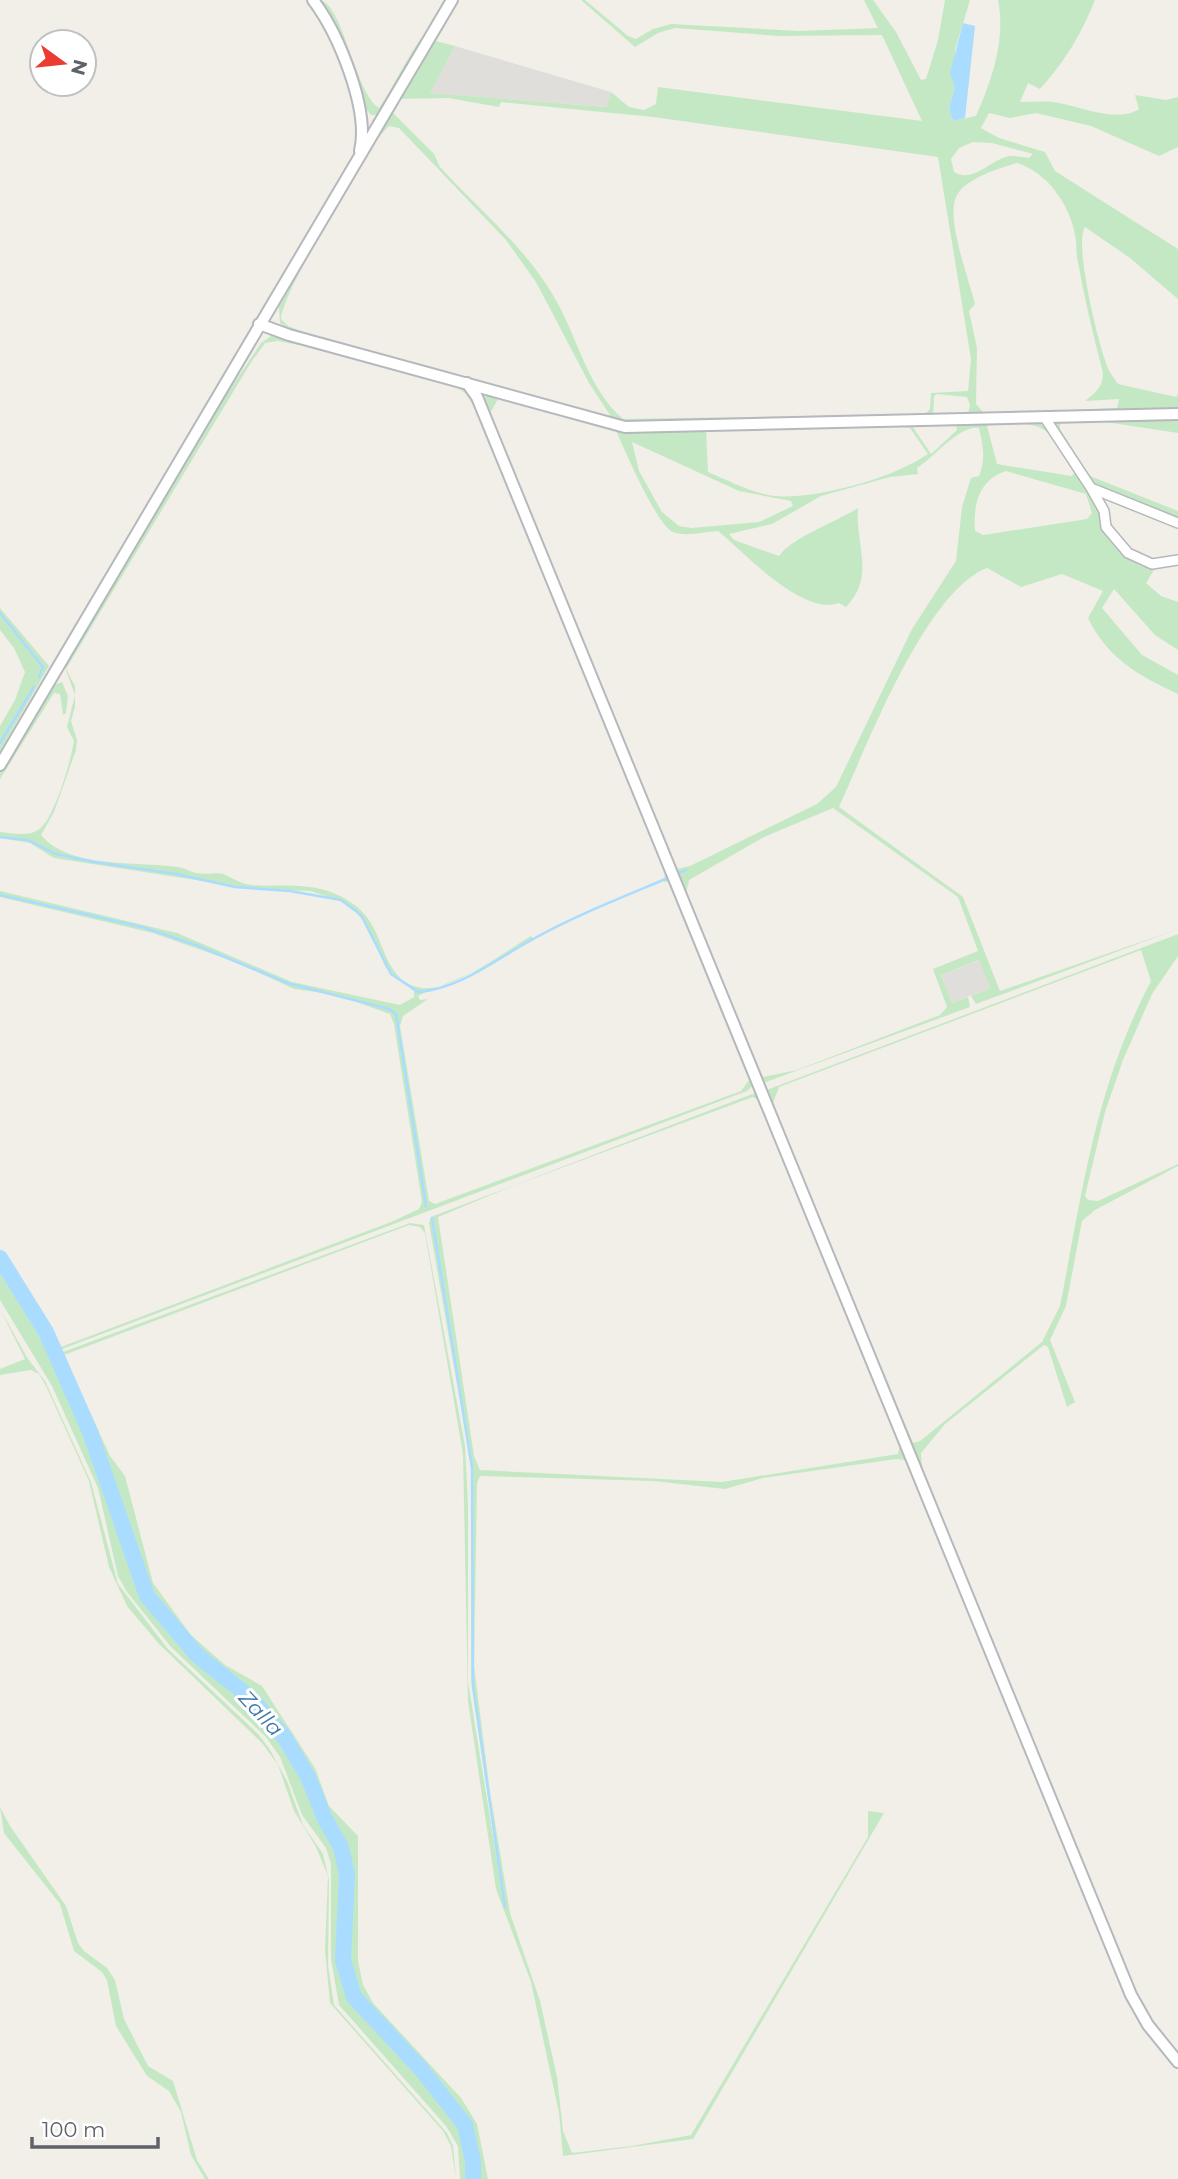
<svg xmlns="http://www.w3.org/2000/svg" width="1178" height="2179" viewBox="0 0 1178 2179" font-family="Montserrat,sans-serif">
	<rect width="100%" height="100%" fill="#f1efe8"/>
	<path fill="#e0deda" d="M455,46L611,92L608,107L429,93Z
		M980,960L990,988L952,1003L941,975Z"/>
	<path fill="#c5e8c4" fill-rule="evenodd" d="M318,0C343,0 354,92 379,108C389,95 416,41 423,37L444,0H448L377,115H371L361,103Z
		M455,0H459L436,41L455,46L430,93L607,107L611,92L629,107L644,110L656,104L658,87L922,121L882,35L780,36L675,28L658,33L635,47L581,0H585L628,36L636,39L653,29L671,24L799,31L878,28L864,0H873L896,32L921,80L926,79L938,40L945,0H970L955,50V87L949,108L953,121L976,116C992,80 1006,39 998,0H1095C1082,33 1064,63 1040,89L1028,83L1020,102C1031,102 1043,101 1053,102C1079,105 1115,124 1139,109L1135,95L1166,100L1178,97V147L1159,156L1091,126L1036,113L1010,118L989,113L981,128L999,138L1045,152L1055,171L1178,249V299L1130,258L1085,227C1074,244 1097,337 1105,360C1107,369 1113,377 1118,384L1176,397L1178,394V412L967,418L970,405L967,397L937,394L934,396L933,418L623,422L289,329L280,323L279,307L391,111L434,154L440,167C480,211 528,249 557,302C578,340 589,390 623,419L925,414L930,409L931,393L968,391L971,359L938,157L653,117L501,102L499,107L448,98L396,99ZM389,126L399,128L506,240L536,282L589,383L610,415L607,417L304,332L288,326L281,319C284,287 359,172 378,138ZM973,142L992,143L1033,154L1029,158C1023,157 1017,156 1011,156C991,158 974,184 954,172L951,159L959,148ZM1017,163C1047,172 1070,205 1075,235C1077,243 1076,250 1077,257C1084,296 1093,335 1103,373C1103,387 1095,393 1085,401L1119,399L1117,408L1000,413L983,412L976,404L977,348L969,311L975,304C969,279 946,220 956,197C964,179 999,168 1017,163Z
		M271,336L466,388L475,401L752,1086L747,1091L62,1349L63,1352L410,1223L424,1225L465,1446L468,1505V1682L500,1879L471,1679V1465L429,1223L431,1217L755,1093L759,1096L1122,1982L1178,2070C1132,2026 1117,1975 1093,1917L906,1460L896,1459L763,1478L725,1489L654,1481L480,1476L477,1483L474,1666L490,1792L510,1913L540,2001L557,2077L563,2131L572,2153L632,2146L691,2135L868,1837V1811L884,1813L693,2139L563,2156L559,2113L531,1982L496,1889L468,1701L463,1454L425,1233L420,1227L409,1225L64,1355L110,1456L125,1476L153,1583L191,1635L225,1665L262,1686L315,1768L329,1806L358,1836V1961L363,1985L373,2003L461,2098L477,2124L488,2179H460L458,2146L446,2126L339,2005L331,1959V1864L326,1848L302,1815L280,1757L266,1737L171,1647L127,1592L118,1576L98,1488L52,1386L0,1300V1253C15,1286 42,1315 61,1347L391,1222L419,1209L422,1202L394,1024L390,1014L337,995L294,989L241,964L153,933L0,897V891L177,933L292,982L400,1005L414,997V991L386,968L366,924L352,908L336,899L310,891L247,888L54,858L30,843L0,838V832C12,833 27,837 38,830C54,821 71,760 74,741L67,727L75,695L64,665L216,410L261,343ZM277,341L316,348L454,386L465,393L473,405L665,872L664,882H668L749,1080L741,1091L435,1204L429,1201L400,1026L403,1016L428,999L420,1000L418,996L422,994L483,968L534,940L531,936C506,951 451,992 422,988C387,984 385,943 369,920C358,904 340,894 321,889C298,883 275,887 252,885C241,884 233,878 223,874C217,872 205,875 197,873C190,872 184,867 177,867C137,861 69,869 41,835L54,812L76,750L77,740L71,721L75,707V686L66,669L250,364L265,343ZM753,1097L758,1100L900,1443L898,1454L722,1482L480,1470L474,1456L438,1217L515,1185Z
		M487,393L602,423H910L931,454L957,430L956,424L1038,422L1053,432L1125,554L1139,565L1154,570L1146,583L1161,596L1178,602V650L1155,635L1114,589L1102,608L1142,655L1178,675V694C1138,675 1108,659 1088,618L1103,591L1062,574L1021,587L987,568C925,592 867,746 839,807L963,897L1000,991L1178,929L976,1004L971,996L990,988L979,960L941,975L952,1003L968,997L970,1007L763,1083L483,402ZM499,397L616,431C625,450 657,526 673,532C685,537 705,532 718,531C745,553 802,616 839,603L846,607C876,577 855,544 858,508C836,522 791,538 779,556L734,540L729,534L772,524L821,496L890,477L918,474L917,468C934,457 961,424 979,428C983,446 986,458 979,476L971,478L962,507L956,561L912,629L836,787L817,804L690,866L677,869L489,415ZM1004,423C1053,423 1051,434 1075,473L1071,476L997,464L987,426ZM903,427L910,428L928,454C894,478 815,500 774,496C752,493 729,481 708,472L706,429ZM632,442L739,491L791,501L793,506L759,522L692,528L679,526L662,512L639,471ZM1006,471L1086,494L1092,513L1087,519L983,535L975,531C973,504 979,480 1006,471ZM833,808L958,897L978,951L933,969L947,1007L940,1015L797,1070L763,1077L686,894L689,880L764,837Z
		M1178,418V433L1099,421L1060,422V429L1090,476L1178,511V519L1111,494L1090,481L1054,422Z
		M0,608L49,666L0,751V726L15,700L25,672L14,648L0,630Z
		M62,682L68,696L66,713L63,715L60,694L54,693L0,779V773L51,686Z
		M1178,934V956L1152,994L1123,1060L1105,1112L1085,1196L1088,1200L1098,1201L1178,1164V1166L1095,1210L1082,1221L1066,1306L1050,1340L1075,1402L1067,1407L1048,1347L1044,1345L945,1424L921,1453L922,1468L1110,1930L1141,2004L1166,2039L1140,2008L764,1091ZM1141,950L1151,981C1095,1088 1083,1189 1060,1306L1042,1342L920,1441L913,1443L772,1106L779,1087Z
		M0,1309L28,1359L45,1381L91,1482L118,1584L168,1649L258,1734L269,1748L287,1781L303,1825L323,1854L329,1880L328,1965L334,2005L447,2133L453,2146L456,2179L451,2146L443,2131L330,2003L325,1950L328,1876L316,1847L294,1811L278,1765L262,1743L159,1644L127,1606L109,1567L89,1481L46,1386L39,1374L31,1370L0,1375V1369L25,1359Z
		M0,1807L10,1826L66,1906L78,1943L84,1951L107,1968L115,1980L124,2019L148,2066L173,2081L197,2160L209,2179H205L191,2155L181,2112L169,2091L147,2076L116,2026L107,1980L102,1972L74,1951L60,1904L4,1833Z"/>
	<path fill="#aadcff" d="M963,23L975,26L965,118L953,121L949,108L955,87L950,73Z"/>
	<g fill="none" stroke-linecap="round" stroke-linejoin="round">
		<path stroke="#aadcff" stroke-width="2.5" d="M0,613L43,667L39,677
			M0,743L34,687
			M0,837L28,840L56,854L94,862L176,874L235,887L290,891L341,900L361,915L391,974L418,992C461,989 499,957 535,938C577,915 623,897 668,878
			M676,874L686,870
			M0,895L142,927L196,945L287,983L389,1009L396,1014L426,1206
			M432,1218L472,1468L473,1686L505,1907"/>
		<path stroke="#aadcff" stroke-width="16" d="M0,1258L46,1332L90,1432L147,1596L198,1656L252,1699L285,1738L308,1777L325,1819L341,1847L347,1875L343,1960L354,1997L421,2069L465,2125L473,2161V2179"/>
		<g stroke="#b5b8bc" stroke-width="12">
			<path id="minor" d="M1045,418L1091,488L1178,523
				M1091,488L1104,511L1106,527L1128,553L1152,564L1178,560"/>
		</g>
		<g stroke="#b5b8bc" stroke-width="14">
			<path id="tertiary" d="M313,0C338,33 370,109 360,151
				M259,324L289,335L625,427L1178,414
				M467,383L477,397L1131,1995L1148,2025L1178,2062
				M0,765L452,0"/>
		</g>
		<use href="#minor" stroke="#fff" stroke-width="9"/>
		<use href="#tertiary" stroke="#fff" stroke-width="10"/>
	</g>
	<g text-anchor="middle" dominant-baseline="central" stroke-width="6" stroke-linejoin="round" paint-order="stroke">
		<g font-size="21" font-style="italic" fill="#4077ac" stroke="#fff">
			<text transform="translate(261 1713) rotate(47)">Zalla</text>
		</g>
	</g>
	<g transform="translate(63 63) rotate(105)"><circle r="33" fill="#ffffff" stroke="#bfc1c3" stroke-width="2"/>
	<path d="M0-5L12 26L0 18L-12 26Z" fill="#ec3c32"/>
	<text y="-10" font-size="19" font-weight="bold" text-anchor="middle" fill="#5f6368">N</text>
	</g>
	<path d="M32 2137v10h126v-10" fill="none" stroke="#5f6368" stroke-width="3.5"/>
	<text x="42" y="2137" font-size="21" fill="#5f6368" stroke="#ffffff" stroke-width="5" paint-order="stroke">100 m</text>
</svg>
